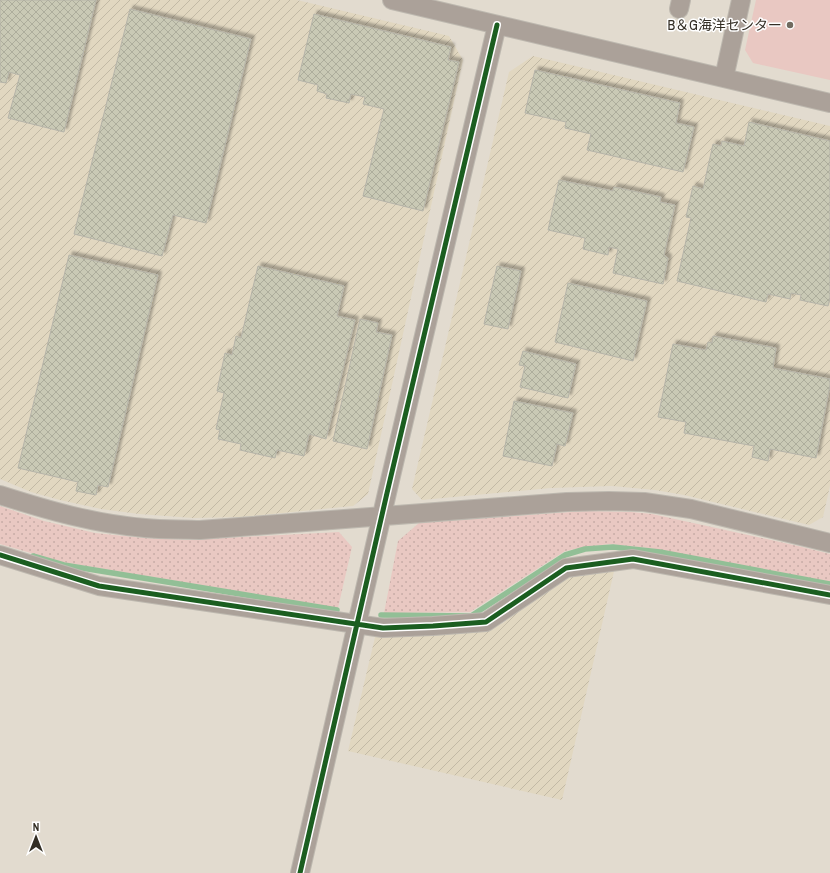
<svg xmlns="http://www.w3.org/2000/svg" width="830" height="873" viewBox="0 0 830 873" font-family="'Archivo Narrow','Noto Sans JP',sans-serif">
	<defs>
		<pattern id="industrial-furrows" width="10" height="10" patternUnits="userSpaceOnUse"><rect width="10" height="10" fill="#e1d7c0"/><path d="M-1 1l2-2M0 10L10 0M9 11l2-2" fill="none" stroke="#c2b9a5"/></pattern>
		<pattern id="park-dots" width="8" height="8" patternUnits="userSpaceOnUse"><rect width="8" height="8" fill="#e9c8c2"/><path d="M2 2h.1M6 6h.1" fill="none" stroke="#c8aca7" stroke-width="1.8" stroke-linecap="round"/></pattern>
		<pattern id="building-cross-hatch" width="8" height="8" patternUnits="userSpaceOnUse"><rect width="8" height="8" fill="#c9c9b5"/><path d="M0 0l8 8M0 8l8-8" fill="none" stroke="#adad9c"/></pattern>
		<filter id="shadow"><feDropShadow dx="3.5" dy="-3.5" stdDeviation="1" flood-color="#0004"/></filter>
	</defs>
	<rect width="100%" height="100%" fill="#e2dbcf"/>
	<path fill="url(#industrial-furrows)" d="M0,0H297L449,36L463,60L368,494L353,506L240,517L193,518L139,514L101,509L60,500L31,492L0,479Z
		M533,56L830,126V486L823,517L809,525L684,495L655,490L612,486L551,488L422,500L412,489L509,72Z
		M615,567L562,800L348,751L376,633L486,630L503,623L561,577Z"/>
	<path fill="url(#park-dots)" d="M0,506L44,521L95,533L143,538L187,540L339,532L352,547L338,608L62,562L0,544Z
		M586,511L631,512L652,514L798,546L830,554V582L649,548L609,544L585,547L565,551L470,612L384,613L398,541L419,523Z"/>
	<path fill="#e9c8c2" d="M756,0H830V80L753,63L745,50Z"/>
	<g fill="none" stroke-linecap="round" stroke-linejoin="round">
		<path stroke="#92bf96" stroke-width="5.5" d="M33,556L64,565L337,610
			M381,615L471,616L565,555L585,549L613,547L660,552L830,584"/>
	</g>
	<path fill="url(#building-cross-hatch)" stroke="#b5b3a8" filter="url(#shadow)" d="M0,0H96L64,132L8,118L20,75L9,72L6,83L0,82Z
		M130,9L251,39L206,223L173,215L162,256L74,234Z
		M314,14L451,47L448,60L459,62L423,211L363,196L384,109L363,104L365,97L351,94L349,103L326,98L327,94L317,91L318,85L298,80Z
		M535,70L680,103L676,123L694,127L683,172L587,150L591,134L565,128L566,122L525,113Z
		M749,122L830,141V298L828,306L800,300L801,295L791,293L790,299L768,294L766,302L677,281L691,218L686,217L693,186L703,189L713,144L721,146L722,141L744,146Z
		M559,180L613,191L614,187L661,197L660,202L675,205L664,255L668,258L663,284L613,273L618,249L609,247L608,255L583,249L585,238L548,230Z
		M69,255L158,275L108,487L98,485L96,495L76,491L78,482L18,468Z
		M258,266L344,286L337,316L355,320L326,439L309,434L304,456L277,450L275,458L240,450L241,444L218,439L220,430L216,429L224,393L217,391L225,353L232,355L236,336L241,338Z
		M497,266L521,271L508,329L484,324Z
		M568,283L647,301L633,361L555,342Z
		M360,319L378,323L376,332L392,335L367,449L333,441Z
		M713,336L776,348L773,368L830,379V385L816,458L770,449L768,461L752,457L754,446L684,433L686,422L658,417L673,344L706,350L708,342L712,343Z
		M523,351L576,364L568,398L520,387L525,366L519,365Z
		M514,401L573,413L565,446L557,444L552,466L503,456Z"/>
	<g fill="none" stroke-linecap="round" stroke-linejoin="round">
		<g stroke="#bdb8af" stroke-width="20">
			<path id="minor" d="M392,0L830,103
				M679,9L681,0
				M724,78L741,0
				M0,495C47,510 95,524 145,528C164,530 182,529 200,530L567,502L609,501L644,502L691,509L830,543
				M0,555L99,586L383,628L433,626L486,622L566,568L633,559L830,595
				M300,873L387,493L497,25"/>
		</g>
		<use href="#minor" stroke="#aba199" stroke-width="18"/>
		<g stroke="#fff" stroke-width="8">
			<path id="cycleway" d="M0,555L99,586L383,628L433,626L486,622L566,568L633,559L830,595
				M300,873L387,493L497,25"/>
		</g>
		<use href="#cycleway" stroke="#1b5e20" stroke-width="5"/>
	</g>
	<circle fill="#706b60" stroke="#fff" stroke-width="1.5" cx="790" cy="25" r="4"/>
	<g text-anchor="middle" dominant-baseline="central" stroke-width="3" stroke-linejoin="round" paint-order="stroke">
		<g font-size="14" fill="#332e25" stroke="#fff" text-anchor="end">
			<text x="782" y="25">B＆G海洋センター</text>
		</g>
	</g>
	<g transform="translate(36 837)" stroke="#ffffff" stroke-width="3" paint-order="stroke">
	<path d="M0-3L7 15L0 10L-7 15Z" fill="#332e25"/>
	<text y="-6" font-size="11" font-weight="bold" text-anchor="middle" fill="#332e25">N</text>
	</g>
</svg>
